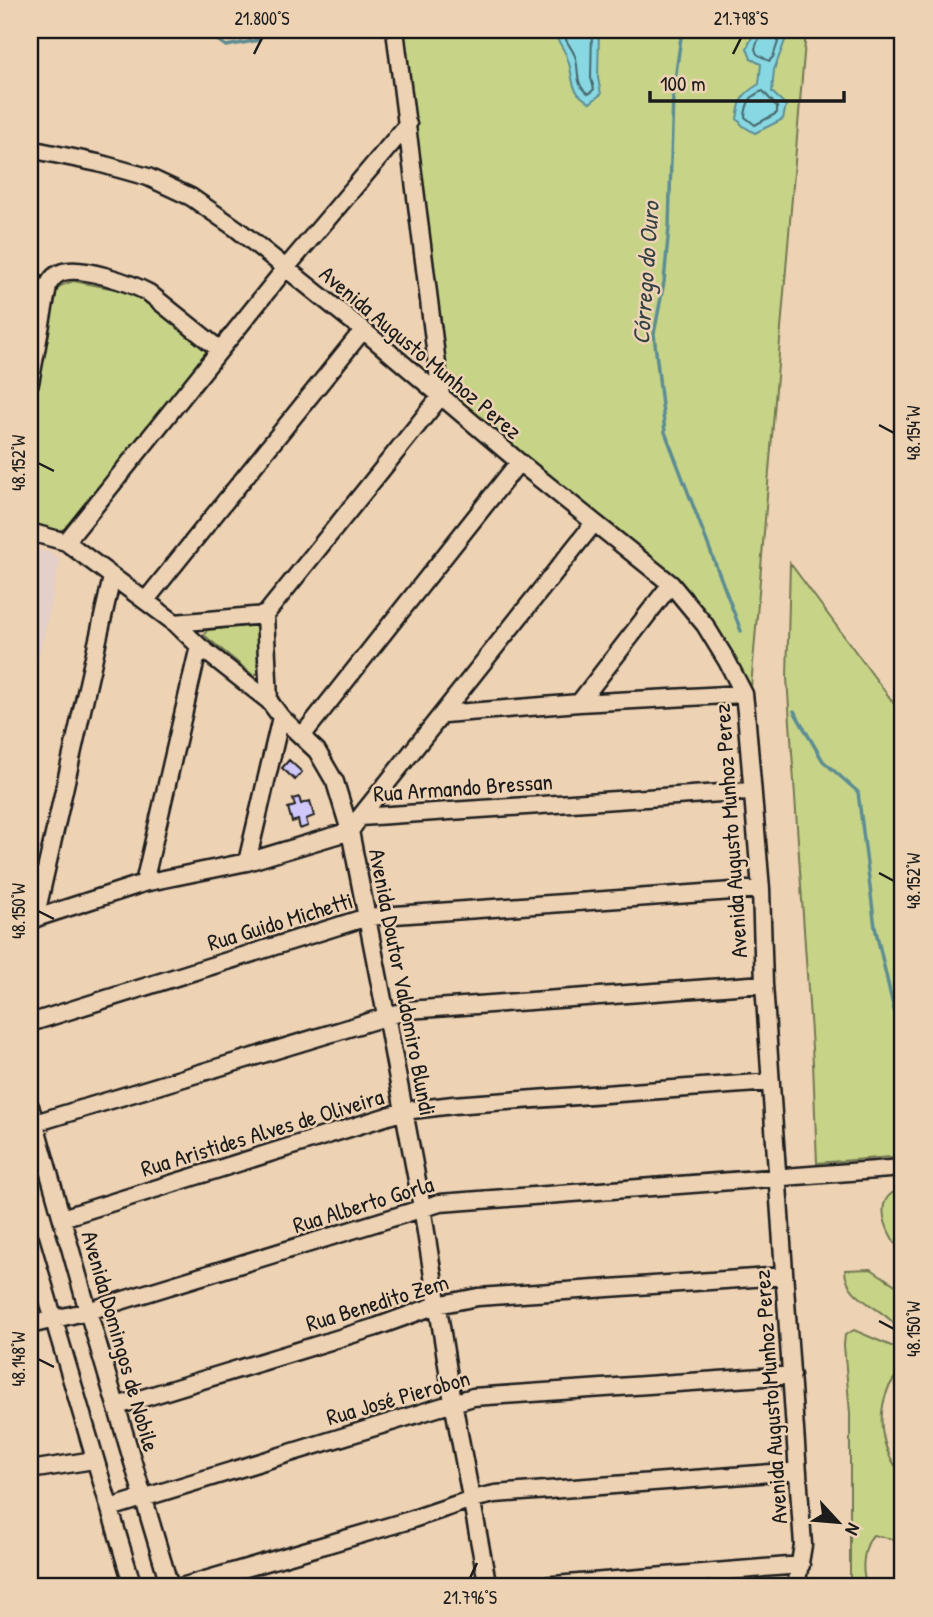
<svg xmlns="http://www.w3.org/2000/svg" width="933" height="1617" viewBox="0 0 933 1617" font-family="'Patrick Hand',sans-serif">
	<rect width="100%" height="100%" fill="#edd2b4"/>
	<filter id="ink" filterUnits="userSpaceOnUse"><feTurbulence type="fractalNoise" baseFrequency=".0143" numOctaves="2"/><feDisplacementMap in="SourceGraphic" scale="14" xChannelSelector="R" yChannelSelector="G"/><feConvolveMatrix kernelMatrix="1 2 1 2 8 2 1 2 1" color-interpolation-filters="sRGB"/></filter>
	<g filter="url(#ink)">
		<path fill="#e4cfc9" d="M30,549L51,553L60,561L30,697Z"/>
		<path fill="#c7d487" stroke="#727852" stroke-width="2" d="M402,30H806L749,711L676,578L442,395Z
			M73,281L126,291L151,302L206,348L207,355L68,528L57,531L30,526V407L52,298L60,286Z
			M790,563L903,716V1156L817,1163L813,1063L787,678Z
			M253,625L258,629L260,671L254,676L204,635L207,630Z
			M903,1189V1254C889,1238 867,1196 903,1189Z
			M871,1269L903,1290C903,1313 907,1338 903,1361C902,1370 892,1380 888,1389C876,1418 881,1452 903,1475V1541L873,1535C863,1547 860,1573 868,1587H850V1413L844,1345L845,1335L854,1330L896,1348L903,1343C898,1307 846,1306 845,1270Z"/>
		<path fill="#88d8e3" stroke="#5d8d93" stroke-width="2" d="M564,30H599L598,78L601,94L590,103C568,90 575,81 568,60C566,53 561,45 557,39Z
			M755,30H789L774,70L772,92L786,105L783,119L755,133L743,126L737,119C740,99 741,95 759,84L761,64L751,59L747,48Z"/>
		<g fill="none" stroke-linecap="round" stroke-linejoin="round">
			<path stroke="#47676c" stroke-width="2" d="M569,30L566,40C569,45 573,51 575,56C580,70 574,86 589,94L594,89L591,78L592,30
				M761,30L755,49L757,54L769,61L773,57L782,30
				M763,91L777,107V113L755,125L745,117C746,104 750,95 763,91Z"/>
			<path stroke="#5d8d93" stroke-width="3.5" d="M204,30L226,46L259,40L264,30
				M682,30L673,94L669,227L664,282L654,334L665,432L741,631
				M794,711L823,761L858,792L875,927L903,1049"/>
		</g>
		<path fill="#d0c7fa" stroke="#1c1c1c" stroke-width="2" d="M289,760L302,772L295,780L282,768Z
			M299,797L301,804L310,801L314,816L306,819L308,826L300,829L298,820L292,822L288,808L295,806L293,799Z"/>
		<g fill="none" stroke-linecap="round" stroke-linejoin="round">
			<g stroke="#1c1c1c" stroke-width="21">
				<path id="street" d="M30,149L98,163L148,177L191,197L237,229L363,330L519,462L671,584L705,625L727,661L744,694L746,712L761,889L764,984L803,1545L796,1587
					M30,383L48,286C51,279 55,274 63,272C82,266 131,283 149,293L220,350
					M30,532L66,542L175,623L199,646L269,701L281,717L317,751L335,782L350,831L386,1015L422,1207L453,1402L488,1587
					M66,542L285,269L408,124
					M146,600L363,330
					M175,623L265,615
					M269,701L265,615L441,396L395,30
					M579,703L671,584
					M444,714L579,703L744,694
					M302,736L519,462
					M360,817L594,523
					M247,862L281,717
					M144,883L199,646
					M35,919L112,577
					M30,920L144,883L247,862L350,831L360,817L751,791
					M30,1023L367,917L761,889
					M30,1106L88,1311L170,1587
					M35,1123L408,1010L764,984
					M62,1218L404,1111L453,1105L771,1082
					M30,1239L133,1587
					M30,1325L88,1311L440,1203L903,1168
					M117,1406L376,1327L437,1305L478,1297L784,1276
					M30,1470L94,1460
					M110,1508L473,1397L792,1375
					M181,1587L410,1520L472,1499L495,1494L798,1471
					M530,1587L801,1565"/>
			</g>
			<use href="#street" stroke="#edd2b4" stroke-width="16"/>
		</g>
	</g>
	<path fill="none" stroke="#1c1c1c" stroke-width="2.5" d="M254,54L262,38M733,54L741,38M879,425L894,433M38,463L54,471M879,873L894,881M38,911L54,919M879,1321L894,1329M38,1359L54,1367M470,1578L477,1563"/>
	<g text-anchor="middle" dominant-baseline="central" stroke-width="5" stroke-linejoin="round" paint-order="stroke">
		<g font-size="23" fill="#1c1c1c" stroke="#edd2b4">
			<text transform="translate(421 352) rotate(40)">Avenida Augusto Munhoz Perez</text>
			<text transform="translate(463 787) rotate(-4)">Rua Armando Bressan</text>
			<text transform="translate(730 831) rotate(-94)">Avenida Augusto Munhoz Perez</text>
			<text transform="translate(280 921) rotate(-17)">Rua Guido Michetti</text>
			<text transform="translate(403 982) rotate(79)">Avenida Doutor Valdomiro Blundi</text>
			<text transform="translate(262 1132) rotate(-17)">Rua Aristides Alves de Oliveira</text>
			<text transform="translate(363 1204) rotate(-17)">Rua Alberto Gorla</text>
			<text transform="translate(377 1302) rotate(-17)">Rua Benedito Zem</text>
			<text transform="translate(121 1341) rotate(74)">Avenida Domingos de Nobile</text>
			<text transform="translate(398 1397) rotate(-16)">Rua José Pierobon</text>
			<text transform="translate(770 1397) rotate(-94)">Avenida Augusto Munhoz Perez</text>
		</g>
		<g font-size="24" font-style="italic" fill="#324244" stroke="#edd2b4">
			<text transform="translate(645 273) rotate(-86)">Córrego do Ouro</text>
		</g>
	</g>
	<rect width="933" height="1617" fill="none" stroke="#edd2b4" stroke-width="77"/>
	<g transform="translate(838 1522) rotate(116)" stroke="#edd2b4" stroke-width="5" paint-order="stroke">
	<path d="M0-5L12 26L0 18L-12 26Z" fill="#1c1c1c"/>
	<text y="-10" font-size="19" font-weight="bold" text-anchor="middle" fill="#1c1c1c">N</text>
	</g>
	<path d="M650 91v10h194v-10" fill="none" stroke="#1c1c1c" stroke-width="3.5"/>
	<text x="660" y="91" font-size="21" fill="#1c1c1c" stroke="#edd2b4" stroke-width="5" paint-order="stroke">100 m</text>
	<rect x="38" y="38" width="856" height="1540" fill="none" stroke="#1c1c1c" stroke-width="2.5"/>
	<g font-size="18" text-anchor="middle" fill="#1c1c1c">
		<text x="262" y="25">21.800°S</text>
		<text x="741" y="25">21.798°S</text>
		<text transform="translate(914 433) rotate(-90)" y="6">48.154°W</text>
		<text transform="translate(19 463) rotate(-90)" y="6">48.152°W</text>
		<text transform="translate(914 881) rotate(-90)" y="6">48.152°W</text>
		<text transform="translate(19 911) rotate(-90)" y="6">48.150°W</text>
		<text transform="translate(914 1329) rotate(-90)" y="6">48.150°W</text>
		<text transform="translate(19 1359) rotate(-90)" y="6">48.148°W</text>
		<text x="470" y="1604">21.796°S</text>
	</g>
</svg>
